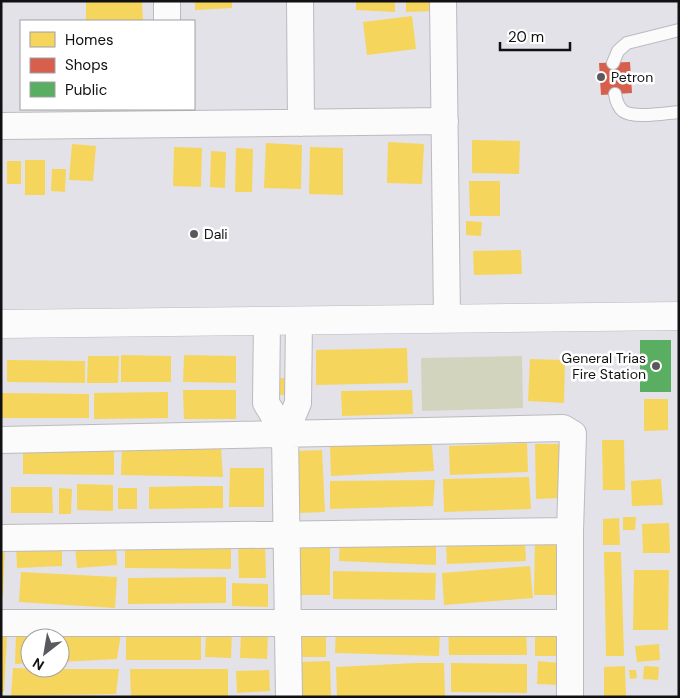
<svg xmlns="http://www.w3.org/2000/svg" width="680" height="698" viewBox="0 0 680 698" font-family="'DM Sans',sans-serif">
	<rect width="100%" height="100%" fill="#e3e2e8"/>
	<path fill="#d2d4be" d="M522,356L523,408L422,411L421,358Z"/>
	<path fill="#f6d55c" d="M86,1H142L143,21H86Z
		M195,1H232V8L195,10Z
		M356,1H395V12L356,10Z
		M406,1H432V11L406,12Z
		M412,16L416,49L367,55L363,22Z
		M472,140L520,141L519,174L472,173Z
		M388,142L424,144L422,184L387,183Z
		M266,143L302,145L301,189L264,188Z
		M72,144L96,146L93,181L69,180Z
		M174,147L202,148L201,187L173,186Z
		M310,147L343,148V195L309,194Z
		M236,148L253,149L252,192H235Z
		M211,151L226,152L225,188L210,187Z
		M25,160H45V195H25Z
		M7,161H21V184H7Z
		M52,169H66L65,192L51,191Z
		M469,181H500V216H470Z
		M466,221L482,222L481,236L466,235Z
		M521,250L522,274L474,275L473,251Z
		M407,348L408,383L316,385V350Z
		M121,355L171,356V382H121Z
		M184,355L236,356V383L183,382Z
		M88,356H119L118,383H87Z
		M530,359L565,360L564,403L528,401Z
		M7,360L85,361V383L7,382Z
		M276,378H289V395H276Z
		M183,390H236V419H184Z
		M412,390L413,414L342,416L341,391Z
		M168,392V418L94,419V393Z
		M2,393L89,394V418H2Z
		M644,399H668V430L644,431Z
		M602,440H624L625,490H603Z
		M527,443L528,472L450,475L449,446Z
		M535,444H561L562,498L536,499Z
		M122,445L221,449L223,477L121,475Z
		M330,445H432L434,471L331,476Z
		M23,446L114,447V475L23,474Z
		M322,450L325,512L298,513L296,451Z
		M230,468H264V507H229Z
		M529,477L531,509L444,512L443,479Z
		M661,479L663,505L632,506L631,481Z
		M435,480L433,506L330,509V481Z
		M77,484L113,485V511L77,510Z
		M198,486H223V508L149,509V487Z
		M11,487H52L53,513H11Z
		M59,488L72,489L71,514H59Z
		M118,488H137V509H118Z
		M623,517H636L635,530H623Z
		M619,518L620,545H603V519Z
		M669,523L670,553H643L642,524Z
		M330,535V595H301L299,536Z
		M340,537L436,541V565L339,561Z
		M535,539H561V595H534Z
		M525,541L526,561L447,564L446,544Z
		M125,542L231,543V569L125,568Z
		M265,542L266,578H239L238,543Z
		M116,543L117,565L77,568L75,546Z
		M62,544V566L17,568L16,545Z
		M1,547H5L3,595H1Z
		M604,552H621L624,656H606Z
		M530,566L533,598L444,605L442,573Z
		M634,570H669L668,630H633Z
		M333,571L436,573L435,600L333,599Z
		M21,572L117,577L115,608L19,602Z
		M226,577V603L128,604V578Z
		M232,583L268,584V607L232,606Z
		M526,626L527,655H449L448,627Z
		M336,627L440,630L439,656L335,653Z
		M126,630H201V660H126Z
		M206,632L232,633L231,658L205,657Z
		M241,632L268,633L267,659L240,658Z
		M535,632H561V656H535Z
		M16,634H121L117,659L60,662V638H30V663L15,664Z
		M301,635H326V657H301Z
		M1,636L7,637L4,692H1Z
		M659,644L660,660L637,662L635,646Z
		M330,661L331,697H300L298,662Z
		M538,661L560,663V685L537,684Z
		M417,663H444L445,696L337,697L336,667Z
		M451,663L527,664V693L451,692Z
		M625,666L626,697H604V667Z
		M644,666L659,667L658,680L643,679Z
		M13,668L40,669H119L116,694L11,696Z
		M130,669H228V697H131Z
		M269,670L270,691L237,693L236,671Z
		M629,670H636L637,678L630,679Z"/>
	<path fill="#d6604d" d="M630,62L632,93L601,95L599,63Z"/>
	<path fill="#5aae61" d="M640,340H671V392H640Z"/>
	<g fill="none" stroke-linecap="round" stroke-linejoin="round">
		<g stroke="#bbbabf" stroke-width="14">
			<path id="service" d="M613,63L618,51L627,43L679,30
				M615,94C616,100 618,107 623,111C634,119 665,113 679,112"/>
		</g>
		<g stroke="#bbbabf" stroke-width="28">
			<path id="minor" d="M167,1V21
				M300,1L301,123
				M443,1L447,319
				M1,126L445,121
				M267,321L266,403L285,434
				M1,440L563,428L573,434L570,531V697
				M1,538L570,531
				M1,623H570
				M289,697L285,434L298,403L299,320"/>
		</g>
		<g stroke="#bbbabf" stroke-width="29">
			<path id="tertiary" d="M1,324L679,316"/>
		</g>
		<use href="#service" stroke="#fbfbfc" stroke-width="12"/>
		<use href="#minor" stroke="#fbfbfc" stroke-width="26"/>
		<use href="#tertiary" stroke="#fbfbfc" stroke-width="28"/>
	</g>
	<g fill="#5a5a5e" stroke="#fff" stroke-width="2">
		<circle cx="601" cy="77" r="5"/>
		<circle cx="194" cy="234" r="5"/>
		<circle cx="656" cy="366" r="5"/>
	</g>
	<g text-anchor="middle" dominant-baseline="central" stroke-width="5" stroke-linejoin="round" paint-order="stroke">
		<g font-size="14" fill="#111114" stroke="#fff" text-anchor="start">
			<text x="611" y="77">Petron</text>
			<text x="204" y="234">Dali</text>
			<text x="646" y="358" text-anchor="end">General Trias<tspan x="646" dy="16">Fire Station</tspan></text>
		</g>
	</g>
	<rect width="680" height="698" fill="none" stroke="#111114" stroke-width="5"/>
	<rect x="20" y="20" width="175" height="90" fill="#ffffff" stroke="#a0a0a1"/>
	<rect x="30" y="32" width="25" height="15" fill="#f6d55c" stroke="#a0a0a1"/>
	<text x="65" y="45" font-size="15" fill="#111114">Homes</text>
	<rect x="30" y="58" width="25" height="15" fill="#d6604d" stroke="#a0a0a1"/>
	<text x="65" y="70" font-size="15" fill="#111114">Shops</text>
	<rect x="30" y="82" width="25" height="15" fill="#5aae61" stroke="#a0a0a1"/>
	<text x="65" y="95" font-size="15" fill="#111114">Public</text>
	<g transform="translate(45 653) rotate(211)"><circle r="24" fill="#ffffff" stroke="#a0a0a1"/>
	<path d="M0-4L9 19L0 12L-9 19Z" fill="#5a5a5e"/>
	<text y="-8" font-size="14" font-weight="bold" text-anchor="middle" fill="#111114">N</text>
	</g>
	<path d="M500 42v8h70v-8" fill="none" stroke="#111114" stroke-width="2.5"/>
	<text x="508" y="42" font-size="15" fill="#111114" stroke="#ffffff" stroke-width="4" paint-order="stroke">20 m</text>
</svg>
